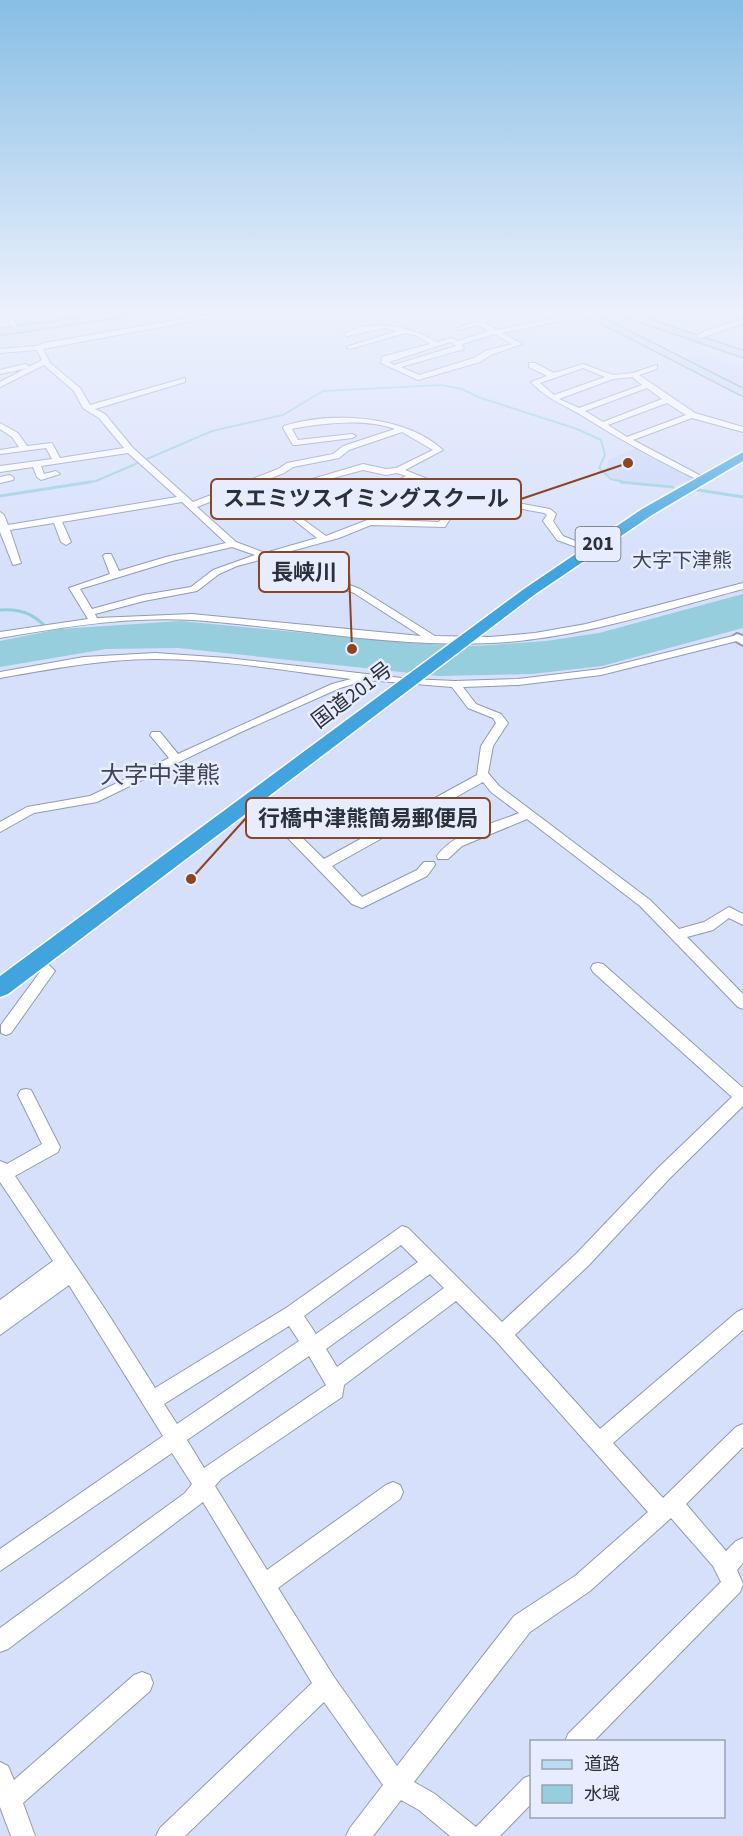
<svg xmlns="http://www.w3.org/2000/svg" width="743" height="1836" viewBox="0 0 743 1836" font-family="'Source Sans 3','Noto Sans JP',sans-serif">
	<rect width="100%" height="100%" fill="#d6e0fb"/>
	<path fill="#cad6f8" d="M692,354L743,365V393L682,361Z
		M636,448L695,478L679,485L618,480L606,474L608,460Z"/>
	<path fill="#96cedd" d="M743,594V628L602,666L532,674L439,676L178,648L106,649L0,667V641L59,629L181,621L408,643L475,646L546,641L599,633Z"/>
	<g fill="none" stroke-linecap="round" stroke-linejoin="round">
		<path stroke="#96cedd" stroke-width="2" d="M81,483L96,481L212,431L283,415L323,391L441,385L462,389L478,397L577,429L601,440L605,455L599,468L611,479L629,483"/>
		<path stroke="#96cedd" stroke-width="3" d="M621,482L673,487
			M692,489L743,497
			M0,496L90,482
			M0,610C23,608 39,616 52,635"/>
		<g stroke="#919ab3" stroke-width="2">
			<path id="minor" d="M3,310H10L19,331H15Z
				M235,310H251L43,349L50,363L80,388L90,405L185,378V382L95,409L105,414L133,448L193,502L278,469L287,463L333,454L343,446L395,429C366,418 326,423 296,428L292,429L298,440L352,434L356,436L352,438L296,445H293L283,428L284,426C331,411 405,415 443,450L405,470L463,493L550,509L556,514L553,521L563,536L595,549L590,552L557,540L543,521L547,515L544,513L463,498L445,527L371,525L339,538L273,556L360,589L435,636L490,637L535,633L586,624L743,583V589C660,611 577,639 491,643C392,648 292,627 193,620C129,616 63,627 0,638V632L88,619L69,588L110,574L103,556L105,554H111L119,571L166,557L226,543L182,502L62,522L71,542L66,545L61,542L54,523L10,530L21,563L13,565L0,532V512L4,515L8,525L177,497L128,453L41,466L44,474L56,471L60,474L41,480L37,477L33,467L0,472V466L52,459L46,448L0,454V450L19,447L12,437L0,429V423L18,433L27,446L52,443L60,458L124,448L99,418L83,408L74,391L44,365L0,387V382L42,360L37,350L0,353V349L37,346L44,343ZM402,432L433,450L396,468L386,469L363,464L292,485L296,488L363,470L386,475L397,473L406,476L379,490L365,483L330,500L350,510L414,479L456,496L439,522L370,519L326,536L297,515L294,516V520L317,538L265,553L236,542L197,507L284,473L293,467L339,458L349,450ZM365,489L372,493L350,504L341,500ZM232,547L255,555L213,570L191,587L143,595L92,609L80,589L172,561ZM263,559L354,593L421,636L192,614L97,618L95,614L144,601L197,591L219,574L237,566Z
				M413,310H422L443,321L438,322Z
				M461,310H470L488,319V321L484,323L497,330L553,319L580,310H590L556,322L502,333L522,344L491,355L480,362L418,380L381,363L382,357L430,344L418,336L405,333L350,349L346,347L397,331L385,328L347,336L344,334C373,318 409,326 437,342L451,338L458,341L489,331L478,325L458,330V328L480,320ZM495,334L512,344L485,351L474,358L419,375L401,367L464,349L462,344ZM450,342L456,346L394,365L389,362Z
				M486,310H496L502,314L499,316Z
				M660,310H704L661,314L637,321L634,319Z
				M743,319V323L698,339L693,338L705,331Z
				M529,363H535L554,373L583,364L613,375L633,373L657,365V369L639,375L695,413L743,427V432L692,418L633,440L705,478L698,480C657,460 619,439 581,415C561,403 548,400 531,382L547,376L529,367ZM583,368L605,377L554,395L540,383ZM632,377L642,385L579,408L559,399L613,379ZM647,388L662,399L603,422L585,411ZM667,403L686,415L627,437L608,425Z
				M25,364L29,366L28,368L0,374V370Z
				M10,475L14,478L13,480L0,483V477Z
				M737,635L742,638L741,640L601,675L518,685L463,687L476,704L501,714L508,723L493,746L488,773L499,786L650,900L679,929L704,922L729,907L743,914V925L729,918L713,930L687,937L743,994V1009L738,1007L640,906L527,819L462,846L448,859H438L437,856C454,832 493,824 519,813L491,792L483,782L332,866L362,897L417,870L424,862H434L435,865L427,876L362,908L352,904L276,826L238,810L236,807L242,803L279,818L305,802H313L315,805L313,808L288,824L324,859L477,775L481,746L496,723L493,718L468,708L452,687L367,680L340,688L241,732L97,802L34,813L0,832V822L27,807L90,796L169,758L150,735L152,732H160L178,754L332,684L351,679C287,671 220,659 155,659C102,659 51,669 0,678V672L84,657L155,653L227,658L410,679L455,681L518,679L601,669Z
				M36,956L41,957L55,971L11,1033L6,1035L1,1033V1025L40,972L29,961L31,957Z
				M598,963L603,964L743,1088V1106L670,1178L589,1265L515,1335L600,1429L737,1312L743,1309V1330L613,1443L663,1498L736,1427L743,1424V1447L686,1504L726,1551L736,1541L743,1538V1563L737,1570L743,1584L740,1592L593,1742H565L568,1734L721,1582L713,1566L671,1518L590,1591L530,1632L414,1782L435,1794L476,1827L524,1778L532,1775V1803L500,1836H450L419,1810L401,1800L373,1836H346L350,1828L383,1785L324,1702L185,1836H156L160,1828L312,1683L203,1502L8,1649L0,1652V1628L185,1493L192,1484L172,1453L0,1571V1549L163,1436L69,1285L0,1335V1300L53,1261L0,1182V1161L7,1164L42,1144L18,1095L21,1090L26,1089L31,1090L60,1147L58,1152L15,1176L105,1309L155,1388L286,1308L402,1226L408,1228L502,1322L577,1253L658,1168L732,1097L593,972L591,968L593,964ZM401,1245L418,1262L316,1334L304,1316ZM430,1274L444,1288L337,1367L326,1349ZM456,1301L496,1341L648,1512L575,1576L514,1616L397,1766L334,1677L278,1588L400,1499L403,1492L400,1485L393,1482L386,1485L267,1570L215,1486L221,1479L342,1397L344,1385ZM289,1326L299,1341L177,1424L164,1404ZM309,1356L326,1385L204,1468L187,1440Z
				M142,1672L150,1675L153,1683L150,1691L23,1803L35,1836H11L0,1807V1762L8,1766L14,1780L134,1675Z"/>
		</g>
		<g stroke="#919ab3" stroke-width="4">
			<path id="tertiary" d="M737,634L743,636V645L731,638Z"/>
		</g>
		<g stroke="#919ab3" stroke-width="3">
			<path id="secondary" d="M138,310H164L0,335V329Z
				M576,310H587L743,389V396Z
				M606,310H620L743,351V357Z"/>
		</g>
		<g stroke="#fff" stroke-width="3">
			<path id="trunk" d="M743,452V461L652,515L534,595L8,994L0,997V976L524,589L642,509Z"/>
		</g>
		<use href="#minor" fill="#fff" fill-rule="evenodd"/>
		<use href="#tertiary" fill="#fff" fill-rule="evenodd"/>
		<use href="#secondary" fill="#b8ddf2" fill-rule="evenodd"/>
		<use href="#trunk" fill="#42a4de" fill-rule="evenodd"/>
	</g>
	<linearGradient id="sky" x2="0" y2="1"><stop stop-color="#87bee4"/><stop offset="0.55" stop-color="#edf1fd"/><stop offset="1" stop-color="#edf1fd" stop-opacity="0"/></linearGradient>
	<rect width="743" height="567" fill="url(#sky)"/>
	<g text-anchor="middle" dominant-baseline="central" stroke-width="5" stroke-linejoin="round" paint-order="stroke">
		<rect fill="#e7edfe" stroke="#646975" stroke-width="1.5" x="575.5" y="527" width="45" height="34" rx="4.5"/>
		<g font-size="20" font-weight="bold" fill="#2c303a">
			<text x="598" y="544">201</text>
		</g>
		<g font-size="20" fill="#3d455a" stroke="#e7edfe">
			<text x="682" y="561">大字下津熊</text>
		</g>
		<g font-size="21" fill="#2c303a" stroke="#e7edfe">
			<text transform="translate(352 695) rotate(-37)">国道201号</text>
		</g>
		<g font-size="24" fill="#3d455a" stroke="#e7edfe">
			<text x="160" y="775">大字中津熊</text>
		</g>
	</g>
	<path fill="none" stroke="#8c4423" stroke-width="2" d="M628 463L521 499M352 649L349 572M191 879L246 818"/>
	<g fill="#8c4423" stroke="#e7edfe" stroke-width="2">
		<circle cx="628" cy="463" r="6"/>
		<circle cx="352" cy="649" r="6"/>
		<circle cx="191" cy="879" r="6"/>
	</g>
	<g fill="#e7edfe" stroke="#8c4423" stroke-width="2">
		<rect x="211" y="479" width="310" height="40" rx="6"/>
		<rect x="259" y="552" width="90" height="40" rx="6"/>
		<rect x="246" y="798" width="244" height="40" rx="6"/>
	</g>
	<g font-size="22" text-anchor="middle" font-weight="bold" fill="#2c303a">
		<text x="366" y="506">スエミツスイミングスクール</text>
		<text x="304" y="580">長峡川</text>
		<text x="368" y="826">行橋中津熊簡易郵便局</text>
	</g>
	<rect x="530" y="1740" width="195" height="78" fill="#e7edfe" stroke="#9ca1b0" stroke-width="1.5"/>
	<rect x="542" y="1760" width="30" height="9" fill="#b8ddf2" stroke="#9ca1b0" stroke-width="1.5"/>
	<text x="584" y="1770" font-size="18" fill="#2c303a">道路</text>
	<rect x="542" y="1785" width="30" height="18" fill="#96cedd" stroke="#9ca1b0" stroke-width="1.5"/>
	<text x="584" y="1800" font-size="18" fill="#2c303a">水域</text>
</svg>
